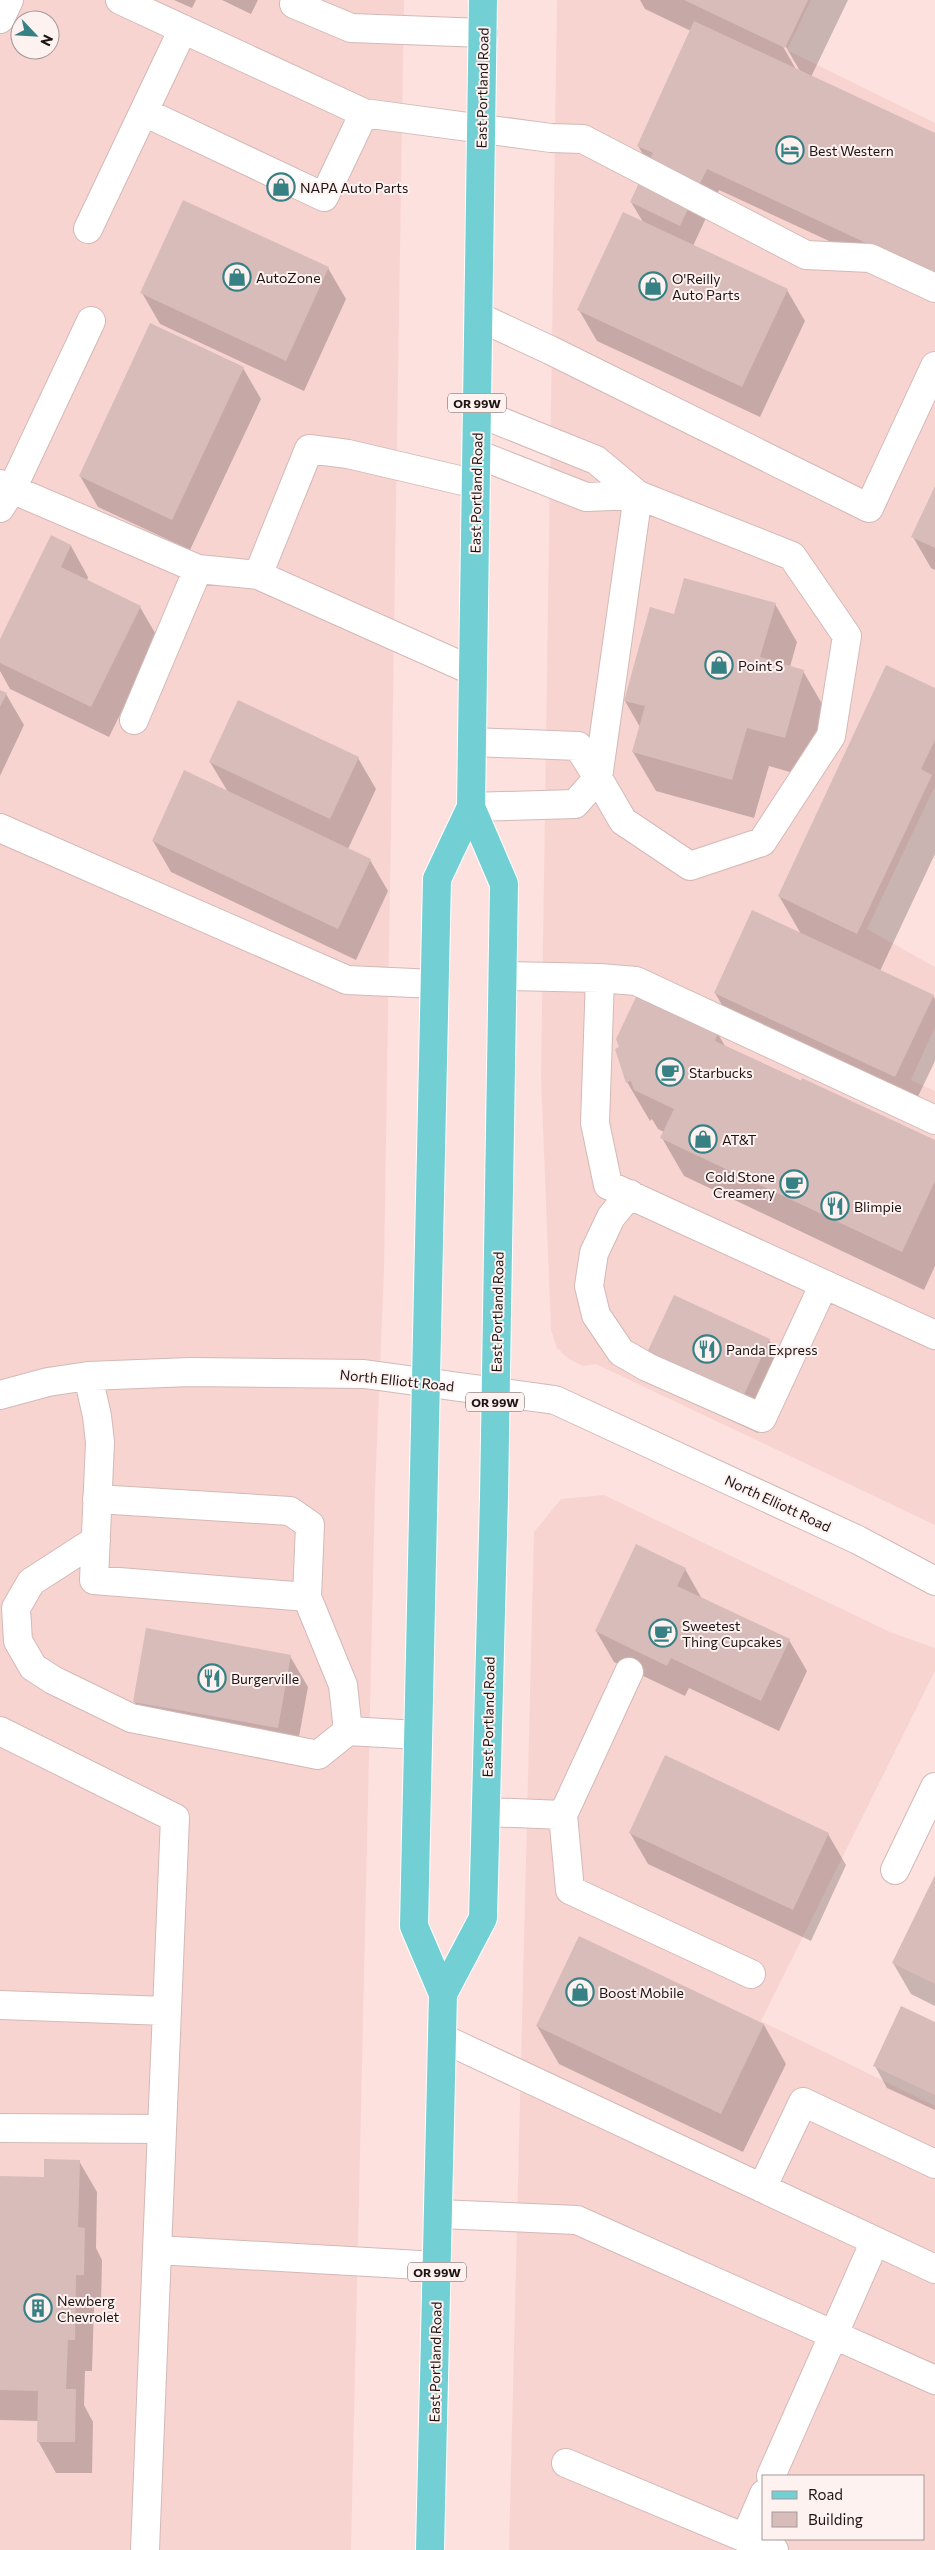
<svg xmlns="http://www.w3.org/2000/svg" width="935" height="2550" viewBox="0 0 935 2550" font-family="Commissioner,sans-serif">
	<rect width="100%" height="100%" fill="#fde1de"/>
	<path fill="#f8d4d1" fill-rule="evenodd" d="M0,0H404L384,1270L375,1491L351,2550H0ZM20,20H50V50H20Z
		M557,0H811L787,50L935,123V786L867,929L935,967V1027L911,1080L935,1091V1525L596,1364L583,1366L569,1359L557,1348L551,1330L541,1077Z
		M604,1495L890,1632L935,1648V1671L761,2021L935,2106V2550H509L534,1532L561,1499ZM764,2476H924V2539H764Z"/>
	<path fill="#0003" fill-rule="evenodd" d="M174,0H196L192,8Z
		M222,0H258L251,14Z
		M640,0H848L811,77L935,135V290L719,190L693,246L787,290L805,321L760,417L597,341L579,310L643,222L631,202L649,164L638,146L691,31L645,9ZM783,42L800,71H797L781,43Z
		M184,201L328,268L346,299L304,391L160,324L142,293Z
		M243,368L261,399L190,550L98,507L80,476Z
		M935,489V570L931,568L913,537Z
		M51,537L71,546L88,577L87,581L140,607L158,638L109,737L10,689L0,671V642Z
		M775,604L797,642L790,667L803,671L825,709L807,777L769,766L754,818L656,791L633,752L640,727L625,701L675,615Z
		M935,689V854L880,971L933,996L935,999V1061L913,1107L733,1024L715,993L801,934L779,896Z
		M0,691L6,694L24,725L0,776Z
		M358,758L376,789L348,849L370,860L388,891L356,960L171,872L153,841L228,792L210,762Z
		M718,1034L725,1046L935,1142V1266L924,1290L684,1176L662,1138L664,1132L658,1129L652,1119L650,1121L627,1082Z
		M769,1340L787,1371L758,1433L664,1390L646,1359Z
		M685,1569L702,1599L789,1640L807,1671L779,1731L689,1688L685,1696L614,1662L596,1631Z
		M290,1656L308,1687L295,1759L152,1733L134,1701Z
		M630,1833L828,1834L846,1865L811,1941L648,1864Z
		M935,1877V2006L911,1994L893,1963Z
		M580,1937L764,2025L786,2064L743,2152L559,2064L537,2026Z
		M935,2024V2110L887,2088L875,2066Z
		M79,2161L97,2192L96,2248L102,2260L101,2306H94L92,2371H85L84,2405L93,2422L92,2473H56L38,2441V2421L0,2420V2177L45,2178Z"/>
	<path fill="#d7bcba" d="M684,0H808L785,48Z
		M694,21L935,133V275L707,169L680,226L630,202L653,153L637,146Z
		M183,200L329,267L286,361L140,293Z
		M623,212L788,289L742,387L577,310Z
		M150,323L244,367L172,520L79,476Z
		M935,486V548L911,537Z
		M51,535L71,545L61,567L141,606L91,707L0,663V639Z
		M684,578L776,603L760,657L804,670L785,738L747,728L732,780L632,752L645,706L624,701L650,607L674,614Z
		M886,665L935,688V740L921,769L932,775L857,934L778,896Z
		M0,690L7,693L0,707Z
		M238,700L359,757L330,819L209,762Z
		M184,770L371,859L338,929L152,841Z
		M752,910L934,995L895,1077L714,993Z
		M637,995L718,1033L715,1041L801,1081L802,1078L935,1140V1181L902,1252L660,1138L674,1109L634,1090L631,1081L626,1083L615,1049L619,1047L616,1039Z
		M674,1295L770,1339L740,1403L644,1359Z
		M636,1544L686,1568L677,1586L790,1639L761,1701L671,1658L667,1666L595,1631Z
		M146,1628L291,1655L278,1728L133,1702Z
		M665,1755L829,1833L793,1910L629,1833Z
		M935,1875V1984L892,1963Z
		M579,1936L764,2024L721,2114L536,2026Z
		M901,2006L935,2022V2095L873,2066Z
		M44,2159L80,2160L78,2227L85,2228L84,2275H76L75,2340H68L66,2389H76L75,2442H37L38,2391L0,2390V2176L44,2177Z"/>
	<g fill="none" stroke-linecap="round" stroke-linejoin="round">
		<g stroke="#d3b9b6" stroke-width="30">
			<path id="minor" d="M120,0L364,113L551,138L583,139L806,255L870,258L935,288
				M296,0L294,4L351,28L483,33
				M0,19L9,0
				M144,112L324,197L364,113
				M88,229L183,29
				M479,317L550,350L869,508L935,366
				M477,454L586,497L638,495L596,460L477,412
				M0,484L198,569L258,575L473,671
				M638,495L792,556L847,636L831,736L762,842L690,866L623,821L598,778Z
				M0,508L12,489L91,321
				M258,575L309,449L348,454L476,484
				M134,720L198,569
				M471,807L575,804L598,778L578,746L472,742
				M0,828L347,980L435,984
				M503,976L600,978L595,1123L608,1185L935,1335
				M600,978L636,981L935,1120
				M630,1194L611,1217L594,1253L589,1286L596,1315L621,1352L647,1367L762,1418L824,1284
				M88,1376L97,1416L100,1442L94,1580L307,1597L310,1525L290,1511L97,1499
				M0,1395L48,1382L88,1376L190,1372L364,1374L555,1400L858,1540L935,1581
				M96,1540L31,1582L16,1608L18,1641L33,1667L53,1680L131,1718L318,1755L348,1731L418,1735
				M307,1597L343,1685L348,1731
				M629,1672L563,1815L570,1890L751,1974
				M0,1731L175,1818L157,2250
				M486,1812L563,1815
				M895,1870L935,1787
				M0,2005L167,2011
				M442,2038L935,2269
				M0,2128L162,2129
				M762,2188L803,2102L935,2164
				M438,2214L577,2220L935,2380
				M566,2463L774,2550
				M771,2476L875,2241
				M745,2538L764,2494
				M145,2550L157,2250L437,2266"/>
		</g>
		<g stroke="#fff" stroke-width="30">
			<path id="major" d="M443,1994L483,1918L494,1497L504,884L471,807L483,0
				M430,2550L443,1994L414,1926L437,879L471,807"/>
		</g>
		<use href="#minor" stroke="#fff" stroke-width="28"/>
		<use href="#major" stroke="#72d0d5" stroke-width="28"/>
	</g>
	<defs>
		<g id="hotel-ring" transform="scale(1.4375)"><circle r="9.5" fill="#fef2f1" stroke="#378084" stroke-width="1.5"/><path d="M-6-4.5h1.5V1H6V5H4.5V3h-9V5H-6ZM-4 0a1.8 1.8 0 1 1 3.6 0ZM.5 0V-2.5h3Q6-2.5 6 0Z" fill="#378084"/></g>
		<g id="shop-ring" transform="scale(1.4375)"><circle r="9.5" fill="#fef2f1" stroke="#378084" stroke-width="1.5"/><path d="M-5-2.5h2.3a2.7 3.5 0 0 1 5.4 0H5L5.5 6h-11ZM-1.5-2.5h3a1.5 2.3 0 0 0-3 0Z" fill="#378084"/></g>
		<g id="cafe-ring" transform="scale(1.4375)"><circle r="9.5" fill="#fef2f1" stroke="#378084" stroke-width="1.5"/><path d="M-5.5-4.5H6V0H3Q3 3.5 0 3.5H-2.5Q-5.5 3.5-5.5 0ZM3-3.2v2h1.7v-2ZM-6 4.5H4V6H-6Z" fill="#378084"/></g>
		<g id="restaurant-ring" transform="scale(1.4375)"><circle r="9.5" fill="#fef2f1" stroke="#378084" stroke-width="1.5"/><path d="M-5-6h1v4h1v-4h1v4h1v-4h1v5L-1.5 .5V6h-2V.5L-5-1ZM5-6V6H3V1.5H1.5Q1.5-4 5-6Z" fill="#378084"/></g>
		<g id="building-ring" transform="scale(1.4375)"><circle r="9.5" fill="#fef2f1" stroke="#378084" stroke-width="1.5"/><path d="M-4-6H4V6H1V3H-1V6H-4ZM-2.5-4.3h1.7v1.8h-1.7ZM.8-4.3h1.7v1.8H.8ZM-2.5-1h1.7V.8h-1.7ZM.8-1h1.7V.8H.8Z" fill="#378084"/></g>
	</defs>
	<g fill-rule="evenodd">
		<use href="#hotel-ring" x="790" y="150"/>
		<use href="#shop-ring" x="281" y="187"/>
		<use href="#shop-ring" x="237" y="277"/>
		<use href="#shop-ring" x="653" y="286"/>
		<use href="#shop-ring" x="719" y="665"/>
		<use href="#cafe-ring" x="670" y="1072"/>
		<use href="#shop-ring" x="703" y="1139"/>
		<use href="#cafe-ring" x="794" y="1184"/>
		<use href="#restaurant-ring" x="835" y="1206"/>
		<use href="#restaurant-ring" x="707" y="1349"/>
		<use href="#cafe-ring" x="663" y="1633"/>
		<use href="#restaurant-ring" x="212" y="1678"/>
		<use href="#shop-ring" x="580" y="1992"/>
		<use href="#building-ring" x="38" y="2308"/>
	</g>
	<g text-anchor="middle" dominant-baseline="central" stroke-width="4" stroke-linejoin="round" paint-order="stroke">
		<g fill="#fef2f1" stroke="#605756" stroke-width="1">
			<rect x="448" y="393.5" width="58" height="19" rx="4"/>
			<rect x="466" y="1392.5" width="58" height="19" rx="4"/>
			<rect x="408" y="2262.5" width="58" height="19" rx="4"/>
		</g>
		<g font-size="12" font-weight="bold" fill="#1d1413">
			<text x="477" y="403">OR 99W</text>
			<text x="495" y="1402">OR 99W</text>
			<text x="437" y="2272">OR 99W</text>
		</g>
		<g font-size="14" fill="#1d1413" stroke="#fef2f1">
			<text transform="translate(482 88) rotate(-89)">East Portland Road</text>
			<text transform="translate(476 493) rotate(-89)">East Portland Road</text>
			<text transform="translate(497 1312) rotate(-89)">East Portland Road</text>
			<text transform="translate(397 1380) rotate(6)">North Elliott Road</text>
			<text transform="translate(778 1503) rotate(25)">North Elliott Road</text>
			<text transform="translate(488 1717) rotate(-89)">East Portland Road</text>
			<text transform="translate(435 2362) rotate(-89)">East Portland Road</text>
		</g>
		<g font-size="14" fill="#1d1413" stroke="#fef2f1" text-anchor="start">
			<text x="809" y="150">Best Western</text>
			<text x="300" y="187">NAPA Auto Parts</text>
			<text x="256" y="277">AutoZone</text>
			<text x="672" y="278">O'Reilly<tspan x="672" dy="16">Auto Parts</tspan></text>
			<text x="738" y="665">Point S</text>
			<text x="689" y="1072">Starbucks</text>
			<text x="722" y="1139">AT&amp;T</text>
			<text x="775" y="1176" text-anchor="end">Cold Stone<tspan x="775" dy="16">Creamery</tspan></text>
			<text x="854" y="1206">Blimpie</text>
			<text x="726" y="1349">Panda Express</text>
			<text x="682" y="1625">Sweetest<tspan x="682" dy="16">Thing Cupcakes</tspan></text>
			<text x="231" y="1678">Burgerville</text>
			<text x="599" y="1992">Boost Mobile</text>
			<text x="57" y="2300">Newberg<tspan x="57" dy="16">Chevrolet</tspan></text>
		</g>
	</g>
	<rect x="762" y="2475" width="162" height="65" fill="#fef2f1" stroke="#a49998"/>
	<rect x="772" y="2491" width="25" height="8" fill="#72d0d5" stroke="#a49998"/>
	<text x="808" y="2500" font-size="15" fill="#1d1413">Road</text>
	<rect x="772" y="2512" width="25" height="15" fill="#d7bcba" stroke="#a49998"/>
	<text x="808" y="2525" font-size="15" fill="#1d1413">Building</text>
	<g transform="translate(35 35) rotate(115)"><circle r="24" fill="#fef2f1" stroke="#a49998"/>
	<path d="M0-4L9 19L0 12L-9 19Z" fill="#378084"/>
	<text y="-8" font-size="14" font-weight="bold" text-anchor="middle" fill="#1d1413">N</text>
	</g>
</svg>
